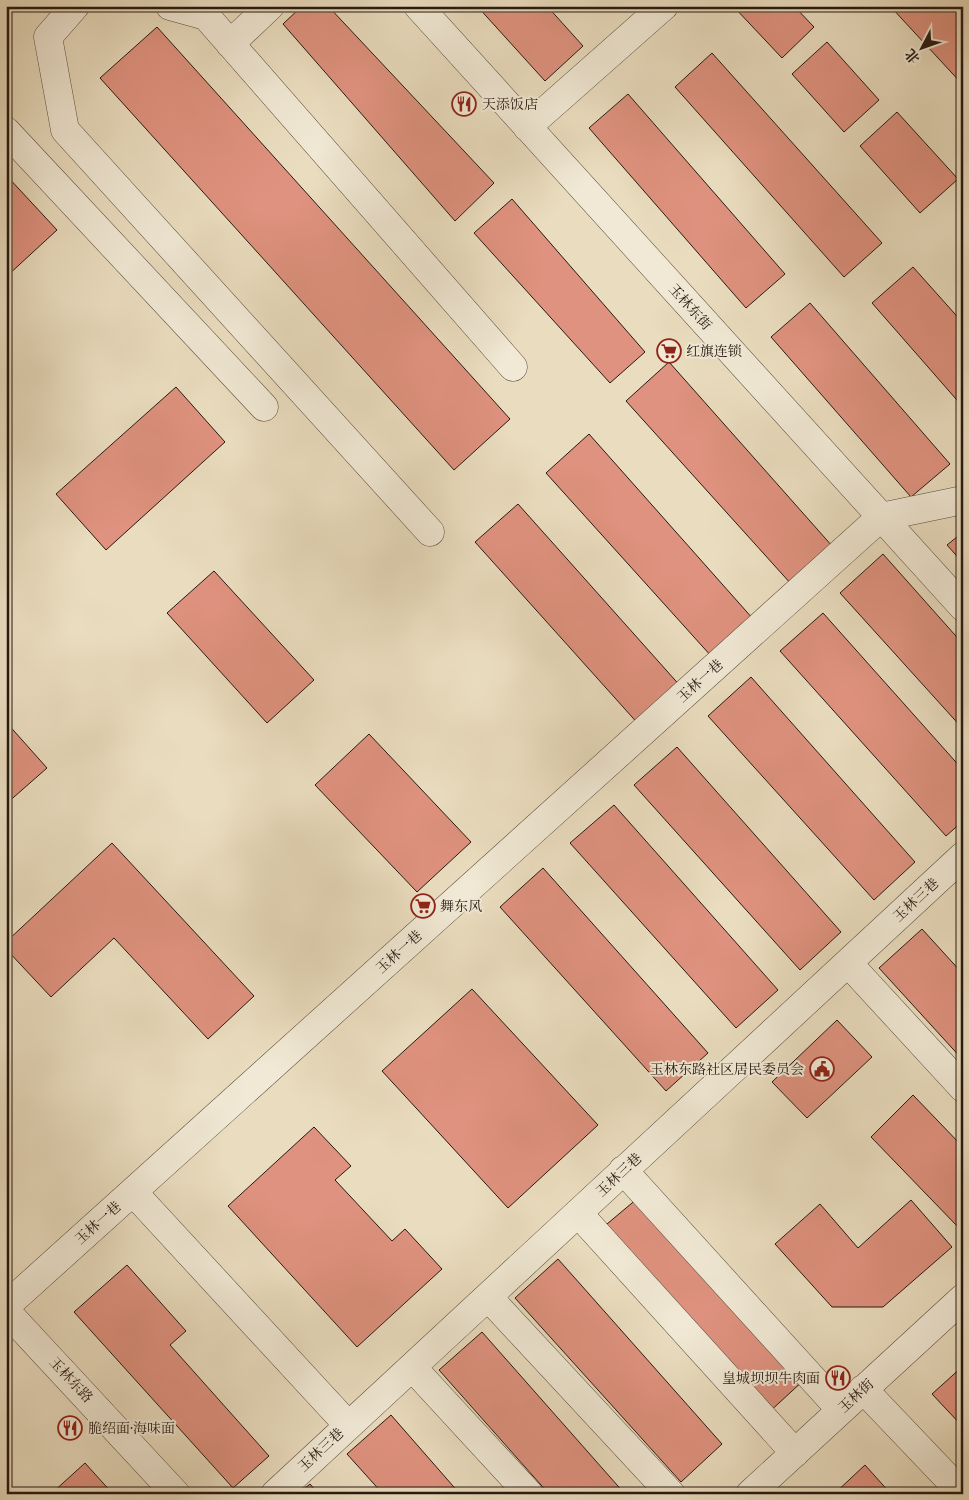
<svg xmlns="http://www.w3.org/2000/svg" width="969" height="1500" viewBox="0 0 969 1500" font-family="'IM FELL Great Primer','Noto Serif SC',serif">
	<rect width="100%" height="100%" fill="#eaddbf"/>
	<filter id="stains"><feTurbulence type="fractalNoise" baseFrequency=".004" numOctaves="4"/><feColorMatrix values="0 0 0 0 .2 0 0 0 0 .09 0 0 0 0 .02 0 0 0 .5 -.17"/></filter>
	<radialGradient id="worn" r=".72"><stop offset=".6" stop-color="#630" stop-opacity="0"/><stop offset="1" stop-color="#630" stop-opacity=".3"/></radialGradient>
	<path fill="#df927f" stroke="#261911" d="M302,6H328L494,183L455,221L283,24Z
		M477,6H547L583,46L545,81Z
		M733,6H794L814,27L782,58Z
		M890,6H963V85Z
		M157,27L510,419L454,470L100,78Z
		M827,42L879,100L844,132L792,74Z
		M712,53L882,243L844,277L675,87Z
		M628,94L785,274L746,308L589,128Z
		M897,112L958,179L920,213L860,146Z
		M6,175L57,230L6,277Z
		M512,199L645,352L610,383L474,233Z
		M913,267L963,323V407L872,303Z
		M810,303L950,464L911,497L771,337Z
		M669,362L833,547L792,585L626,401Z
		M176,387L225,442L106,550L56,494Z
		M589,434L754,620L712,657L546,473Z
		M518,504L683,689L641,727L475,542Z
		M963,532V563L947,545Z
		M883,554L963,644V729L840,593Z
		M214,571L314,680L267,723L167,613Z
		M823,613L963,770V821L946,836L780,651Z
		M751,677L915,862L874,900L708,716Z
		M6,722L47,768L6,804Z
		M369,734L471,842L417,892L315,785Z
		M677,747L841,932L800,970L634,785Z
		M614,805L778,990L736,1028L570,843Z
		M112,843L254,996L208,1039L114,938L51,997L6,949V942Z
		M543,868L708,1053L666,1091L500,907Z
		M922,929L963,974V1060L879,968Z
		M472,989L598,1125L508,1208L382,1071Z
		M837,1020L872,1057L807,1118L772,1082Z
		M913,1095L963,1147V1225L959,1228L871,1137Z
		M314,1127L351,1166L335,1180L392,1241L405,1229L442,1269L357,1347L228,1206Z
		M638,1198L804,1380L767,1414L601,1229Z
		M911,1200L952,1247L883,1307H832L775,1244L820,1204L858,1248Z
		M558,1259L722,1444L681,1482L515,1298Z
		M127,1265L186,1331L170,1345L269,1456L233,1488L74,1312Z
		M482,1332L625,1494H549L439,1370Z
		M963,1366V1427L932,1394Z
		M963,1366V1379L956,1372Z
		M391,1415L460,1494H383L347,1454Z
		M85,1463L113,1494H52V1493Z
		M865,1465L891,1494H834Z
		M310,1484L319,1494H298Z"/>
	<g fill="none" stroke-linecap="round" stroke-linejoin="round">
		<g stroke="#574a3c" stroke-width="29">
			<path id="minor" d="M75,6L48,37L65,130L430,532
				M170,6L206,16L513,367
				M418,6L963,607
				M230,44L270,6
				M527,127L664,6
				M6,131L264,407
				M848,963L963,1088
				M623,1170L841,1410
				M133,1192L348,1425
				M578,1213L795,1453
				M488,1297L671,1494
				M6,1306L881,517L963,500
				M6,1311L176,1494
				M412,1367L529,1494
				M863,1389L963,1494
				M275,1494L963,856
				M750,1494L963,1298"/>
		</g>
		<use href="#minor" stroke="#f1e9d5" stroke-width="28"/>
	</g>
	<defs>
		<g id="restaurant-ring" transform="scale(1.25)"><circle r="9.5" fill="#f1e9d5" stroke="#8f2418" stroke-width="1.5"/><path d="M-5-6h1v4h1v-4h1v4h1v-4h1v5L-1.5 .5V6h-2V.5L-5-1ZM5-6V6H3V1.5H1.5Q1.5-4 5-6Z" fill="#8f2418"/></g>
		<g id="supermarket-ring" transform="scale(1.25)"><circle r="9.5" fill="#f1e9d5" stroke="#8f2418" stroke-width="1.5"/><path d="M-6-5.5h2.5l.6 2H6L4.5 2H-2.5L-4.4-4H-6ZM-1.5 3.2a1.3 1.3 0 1 0 .1 0ZM3 3.2a1.3 1.3 0 1 0 .1 0Z" fill="#8f2418"/></g>
		<g id="civic-ring" transform="scale(1.25)"><circle r="9.5" fill="#f1e9d5" stroke="#8f2418" stroke-width="1.5"/><path d="M-.6-6.5H3V-4.5H.6V-3L4-1V1h2V6H-6V1h2V-1L-.6-3ZM-1.2 2.5V6h2.4V2.5Z" fill="#8f2418"/></g>
	</defs>
	<g fill-rule="evenodd">
		<use href="#restaurant-ring" x="464" y="104"/>
		<use href="#supermarket-ring" x="669" y="351"/>
		<use href="#supermarket-ring" x="423" y="906"/>
		<use href="#civic-ring" x="822" y="1069"/>
		<use href="#restaurant-ring" x="838" y="1378"/>
		<use href="#restaurant-ring" x="70" y="1428"/>
	</g>
	<g text-anchor="middle" dominant-baseline="central" stroke-width="4" stroke-linejoin="round" paint-order="stroke">
		<g font-size="14" fill="#261911" stroke="#f1e9d5" text-anchor="start">
			<text x="482" y="104">天添饭店</text>
			<text x="686" y="351">红旗连锁</text>
			<text x="440" y="906">舞东风</text>
			<text x="804" y="1069" text-anchor="end">玉林东路社区居民委员会</text>
			<text x="820" y="1378" text-anchor="end">皇城坝坝牛肉面</text>
			<text x="88" y="1428">脆绍面·海味面</text>
		</g>
		<g font-size="14" fill="#261911" stroke="#f1e9d5">
			<text transform="translate(690 307) rotate(48)">玉林东街</text>
			<text transform="translate(700 681) rotate(-42)">玉林一巷</text>
			<text transform="translate(916 900) rotate(-43)">玉林三巷</text>
			<text transform="translate(399 952) rotate(-42)">玉林一巷</text>
			<text transform="translate(619 1175) rotate(-43)">玉林三巷</text>
			<text transform="translate(98 1223) rotate(-42)">玉林一巷</text>
			<text transform="translate(71 1380) rotate(47)">玉林东路</text>
			<text transform="translate(856 1396) rotate(-43)">玉林街</text>
			<text transform="translate(321 1450) rotate(-43)">玉林三巷</text>
		</g>
	</g>
	<rect width="969" height="1500" fill="none" stroke="#eaddbf" stroke-width="25"/>
	<rect x="8" y="8" width="954" height="1485" fill="none" stroke="#261911" stroke-width="2.5"/>
	<rect x="12" y="12" width="944" height="1475" fill="none" stroke="#261911"/>
	<g transform="translate(922 48) rotate(229)" stroke="#f1e9d5" stroke-width="4" paint-order="stroke">
	<path d="M0-4L9 19L0 12L-9 19Z" fill="#261911"/>
	<text y="-8" font-size="14" font-weight="bold" text-anchor="middle" fill="#261911">北</text>
	</g>
	<rect width="100%" height="100%" filter="url(#stains)"/>
	<rect width="100%" height="100%" fill="url(#worn)"/>
</svg>
